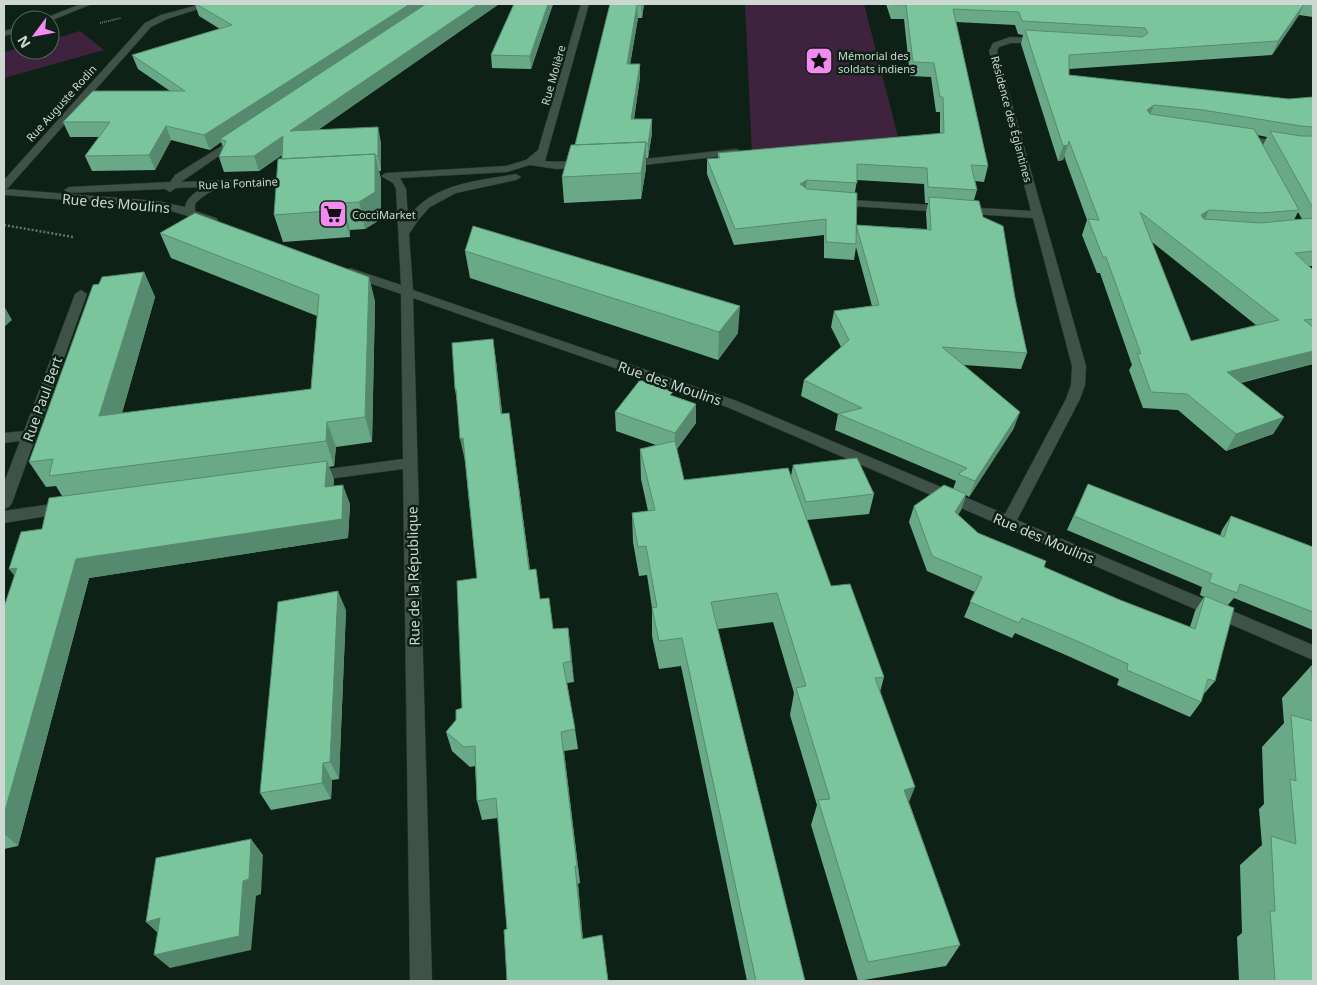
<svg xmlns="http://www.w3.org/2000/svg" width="1317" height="985" viewBox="0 0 1317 985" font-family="'Noto Sans',sans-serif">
	<rect width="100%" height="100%" fill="#0e2117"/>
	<path fill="#3f233e" d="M745,4H864L898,137L752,154Z
		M80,31L104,50L4,78V52L20,48V50H50V40Z"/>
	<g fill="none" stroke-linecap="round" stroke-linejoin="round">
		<g stroke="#2d3731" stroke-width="1">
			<path id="minor" d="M81,4H92L50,21L40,20Z
				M202,4H214L167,19L151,27L8,188L5,189L157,201L185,207C186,198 196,192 203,187L176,188L170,192L165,189L69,193L64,190L69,187L170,182L175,175L239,135L244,138L242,140L181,182L296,177L300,178L301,180L300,182C263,191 223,173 195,204V211L216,218L218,220L212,223L157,207L4,195V180L145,23L161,15Z
				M581,4H589L545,161C556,163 584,159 591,165L586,168L556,169L530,165L507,172L400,178L406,189L408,218C432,183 479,181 516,174L521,177L516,180L456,193L430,207L419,219L409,234L413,290L737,401L1005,514L1066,399L1071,385L1072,366L1033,218L836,205L831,202L836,199L1031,211L989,51L993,43L1010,37L1046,38L1047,40L1043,43H1011L999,47L997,51L1086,366L1085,385L1080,399L1017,520L1313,645V660L727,407L413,298L432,981H410L403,469L313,481L308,480L306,476L308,472L313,471L403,459L401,294L346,275L344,272L350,268L401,285L396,189L393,183L381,176L386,173L506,166L526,160L538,150Z
				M20,27V32L4,36V31Z
				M1252,137L1293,143H1313V149H1293L1259,144L1262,150L1257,153L1253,152L1247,140Z
				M737,149L742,152L741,154L626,167L621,164L626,161Z
				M81,290L87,294L12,503L9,507L4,509V483L20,441L4,443V433L24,431L75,294Z
				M67,502L72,504L75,508L72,512L4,523V511Z"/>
		</g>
		<path stroke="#64746b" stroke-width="2" stroke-dasharray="1 1" stroke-linecap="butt" d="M100,23L121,18"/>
		<path stroke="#64746b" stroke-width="2.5" stroke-dasharray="2 2" stroke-linecap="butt" d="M4,225L73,237"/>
		<use href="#minor" fill="#3e5247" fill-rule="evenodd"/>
	</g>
	<path fill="#6aa987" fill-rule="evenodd" d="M195,4H499L318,130L381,142V171H379L381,180V219L365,229L350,230V237L283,242L274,215L282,155L259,171L224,172L219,157L223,147L221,142L210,150L171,140L155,170L92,171L85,156L99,137H70L63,122L170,91L138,69L132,55L220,29L199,16Z
		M514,4H553L531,69L492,68L491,55Z
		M610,4H644L642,18H638L630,64H640V77L634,119L652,133L648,158H646V168L641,199L564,203L562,177L575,145Z
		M886,4H1313V17L1299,15L1272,55L1069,69V75L1289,99L1313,97V266H1309L1313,270V364L1241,383L1284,417L1273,434L1226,451L1178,410L1143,408L1129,370L1132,365L1100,273H1097L1082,235L1087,220L1064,156L1063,160L1058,161L1021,44L1023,35L1018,34L1015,25L956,22L988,166L984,182L975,181L977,190L974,200L983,217L1015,298L1027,353L1021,369L964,365L1014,428L969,497L966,495L961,510L958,515L978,533L1044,567L1120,600L1190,627L1195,611L1204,597L1200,595L1202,587L1067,530L1088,484L1220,536L1222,530L1231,516L1313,547V630L1234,598L1228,605L1215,681L1203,695L1201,702L1190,717L1117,685L1119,679L1068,656L1015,633L1012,638L964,617L975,592L927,571L909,522L914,506L953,489L956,481L835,430L838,414L801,396L804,380L841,347L831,327L834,311L872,306L856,247L854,260L824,258V235L734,245L707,174V159L718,158V153L940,134V112H936L931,77L910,76L904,19H891ZM1257,135L1267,137L1263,145ZM857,180L924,184L925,203H928L926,213L927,229L856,225L855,192ZM1298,212L1302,219L1294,220ZM1152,242L1256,325L1191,341Z
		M160,233L369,277L375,302L372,442L336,447L334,466L329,467L334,480L333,486L350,504L348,538L89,578L18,846L4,849V607L42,529L62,496L56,486L46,487L29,462L99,284L144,272L155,297L122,413L311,389L317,316L171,258Z
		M465,251L738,333L718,360L470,278Z
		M493,339L496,361L502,414L509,413L530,570L540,599L553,629L568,628L574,682L567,683L575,729L578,749L564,751L580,883L578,884L583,939L608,981L507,929L498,818L482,820L477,801L475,766L470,767L452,751L446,732L456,720L462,708L477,578L465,461L457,402L455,389Z
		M673,396L696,404V423L677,449L684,480L791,476L793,465L874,494L869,514L807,520L831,586L884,677L880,692L909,802L960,945L946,966L858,981L811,825L817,805L790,715L794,693L773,622L718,629L805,981H747L681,666L659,669L652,636V608L647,575L639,576L633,542L632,513L648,511L641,479L640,449L656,445L616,431L615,412Z
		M346,610L339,779L332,780L331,799L271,810L260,793Z
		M1311,666H1313V981H1239L1237,937L1242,933L1240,865L1262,845L1259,809L1264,804L1262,747L1284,723L1282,698Z"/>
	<path fill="#568a6e" d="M410,4H432L220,139L221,142L210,150L204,135Z
		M478,4H499L295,146L290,131Z
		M548,4H553L531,69L530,56Z
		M642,4H644L642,18L641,6Z
		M1304,4L1299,15L1272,55L1278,41Z
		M637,5L638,18L628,77L627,64Z
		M640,64V77L632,133L631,119Z
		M1154,105L1148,120L1147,110Z
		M652,119V133L648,158V144Z
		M166,126L171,140L155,170L149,155Z
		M378,127L381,142V171L378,156Z
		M283,136L287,151L259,171L254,156Z
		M646,142V168L641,199V173Z
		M1068,145L1063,160L1058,161L1063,146Z
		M375,154L381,180V219L365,229L359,202Z
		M807,180L805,195L800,184Z
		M343,203L350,230V237L342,210Z
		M1209,210L1202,226L1201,215Z
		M144,272L155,297L114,441L99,416Z
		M369,277L375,302L372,442L365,417Z
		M4,306L12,320L4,327Z
		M740,306L738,333L718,360L719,332Z
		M493,339L496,361L505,436L501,414Z
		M1313,351V364L1218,388L1227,372Z
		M696,404V423L674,452L675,433Z
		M1020,412L1014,428L969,497L975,481Z
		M509,413L512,435L533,592L529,570Z
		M1284,417L1273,434L1226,451L1236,434Z
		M327,422L336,447L334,466L326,441Z
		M463,438L468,460L465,461L460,439Z
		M327,461L334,480L332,507L325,487Z
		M343,485L350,504L348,538L89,578L18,846L4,834V814L76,559Z
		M966,494L961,510L950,528L955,512Z
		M17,568L24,588L9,569Z
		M338,591L346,610L339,779L330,762Z
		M568,628L571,649L574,682L571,661Z
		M561,732L564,751L580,883L577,866Z
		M323,763L332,780L331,799L322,783Z
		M915,787L905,812L904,790Z
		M251,839L263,855L261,894L256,896L251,950L170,968L154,955L243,881Z
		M575,866L578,884L584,955L582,939Z
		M160,918L161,936L146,922Z"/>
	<path fill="#7bc59d" stroke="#568a6e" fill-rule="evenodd" d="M196,4H410L204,135L166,126L149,155L85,156L110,122H63L93,91H185L132,55L232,25Z
		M426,4H478L290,131L378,127V156H375V154L282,159L283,136L254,156L219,157L226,141L220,139Z
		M514,4H548L530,56L491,55Z
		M610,4H642L641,6L637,5L627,64H640L631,119H652L648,144H646V142L575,145Z
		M893,4H1304L1278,41L1069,55V75L1289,99L1313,97V127L1301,126L1203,110L1154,105L1147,110L1150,114L1254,129L1299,210L1260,213L1209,210L1201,215L1204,219L1260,223L1313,218V251L1295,253L1313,270V319L1304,320L1313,327V351L1227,372L1284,417L1236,434L1187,394L1151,392L1137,353L1141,354L1106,257H1103L1088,219L1099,220L1069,141L1068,145L1063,146L1025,30L1142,37L1148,33L1145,28L1022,21L1019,12L953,9L988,166L971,165L977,190L928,187L927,168L857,164V183L807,180L800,184L807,189L857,193L856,244L826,242V219L735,229L707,159L720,158L718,153L944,133L943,97H940L934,63L913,62L906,5H894ZM1140,212L1279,320L1191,341Z
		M1270,131L1301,136H1313V208Z
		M646,142L641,173L562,177L571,145Z
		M375,154V192L359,202L343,203L342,210L274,215L278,159Z
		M929,197L979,201L983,217L1003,226L1015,298L1027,353L942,347L1020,412L975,481L958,474L967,468L838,414L862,408L804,380L849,340L834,311L879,305L856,225L931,230Z
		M195,213L369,277L365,417L327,422L326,441L49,476L53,459L29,462L93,285L99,284L102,277L144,272L99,416L311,389L319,295L160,233Z
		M473,226L740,306L719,332L465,251Z
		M493,339L501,414L509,413L529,570L536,569L540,599L549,598L553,629L568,628L571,661L563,663L575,729L561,732L577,866H575L582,939L602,935L608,981H507L504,930L507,929L496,798L477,801L475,746L464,747L446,732L456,720V710L462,708L457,581L477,578L463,438L460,439L456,389H455L452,343Z
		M640,380L673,392L670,395L696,404L675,433L615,412Z
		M675,441L684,480L788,468L831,586L850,584L884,677L875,678L915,787L904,790L960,945L868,962L818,800L830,799L796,688L806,686L777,593L711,602L805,981H756L682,638L659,641L652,608L657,607L646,546L638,547L632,513L655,510L640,449Z
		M857,458L874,494L806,502L793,465Z
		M327,461L325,487L343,485L342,519L76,559L4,814V607L17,568L9,569L21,532L42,529L49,498Z
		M1088,484L1224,537L1231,516L1313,547V612L1240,584L1237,593L1209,582L1212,574L1074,516Z
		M944,485L966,494L955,512L978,533L1046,561L1044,567L1120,600L1195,629L1205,596L1234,608L1215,681L1208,679L1201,702L1127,670L1128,664L1077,641L1022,618L1019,623L970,602L982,577L932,556L914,506Z
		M338,591L330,762L323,763L322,783L260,793L278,602Z
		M1311,666H1313V688Z
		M1291,715L1313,721V981H1275L1270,911H1275L1271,836L1296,844L1290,779L1296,781Z
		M251,839L249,879L243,881L239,936L154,955L160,918L146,922L156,858Z"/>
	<defs>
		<g id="sight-square" transform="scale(1.4375)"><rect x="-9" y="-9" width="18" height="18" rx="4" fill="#f489f1" stroke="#0e2117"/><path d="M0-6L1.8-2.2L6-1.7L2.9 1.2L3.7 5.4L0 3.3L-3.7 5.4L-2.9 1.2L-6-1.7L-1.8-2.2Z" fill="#111"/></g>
		<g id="supermarket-square" transform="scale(1.4375)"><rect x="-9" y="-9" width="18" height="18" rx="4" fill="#f489f1" stroke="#0e2117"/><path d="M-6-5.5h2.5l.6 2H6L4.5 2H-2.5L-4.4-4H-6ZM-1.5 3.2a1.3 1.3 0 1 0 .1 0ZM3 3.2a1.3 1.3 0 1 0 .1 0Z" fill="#111"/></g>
	</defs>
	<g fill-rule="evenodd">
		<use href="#sight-square" x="819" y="61"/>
		<use href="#supermarket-square" x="333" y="214"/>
	</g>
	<g text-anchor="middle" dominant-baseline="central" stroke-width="5" stroke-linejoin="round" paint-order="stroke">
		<g font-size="11" fill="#ccd8d1" stroke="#0e2117" text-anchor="start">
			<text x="838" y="55">Mémorial des<tspan x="838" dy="13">soldats indiens</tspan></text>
			<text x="352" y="214">CocciMarket</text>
		</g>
		<g font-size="11" fill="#ccd8d1" stroke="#0e2117">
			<text transform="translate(553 75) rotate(-74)">Rue Molière</text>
			<text transform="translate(61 103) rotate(-48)">Rue Auguste Rodin</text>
			<text transform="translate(1012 119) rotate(75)">Résidence des Églantines</text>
			<text transform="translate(238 183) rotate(-3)">Rue la Fontaine</text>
		</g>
		<g font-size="14" fill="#ccd8d1" stroke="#0e2117">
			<text transform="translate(116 203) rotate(5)">Rue des Moulins</text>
			<text transform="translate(670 383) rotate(19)">Rue des Moulins</text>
			<text transform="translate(42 399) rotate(-70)">Rue Paul Bert</text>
			<text transform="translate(1044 538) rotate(23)">Rue des Moulins</text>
			<text transform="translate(413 576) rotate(-91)">Rue de la République</text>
		</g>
	</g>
	<rect width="1317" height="985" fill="none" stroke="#ccd8d1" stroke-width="10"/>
	<g transform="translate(35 35) rotate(238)"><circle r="24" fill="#0e2117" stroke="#5a6a61"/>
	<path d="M0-4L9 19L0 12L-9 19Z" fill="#f489f1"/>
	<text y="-8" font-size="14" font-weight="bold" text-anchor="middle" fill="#ccd8d1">N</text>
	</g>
</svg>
